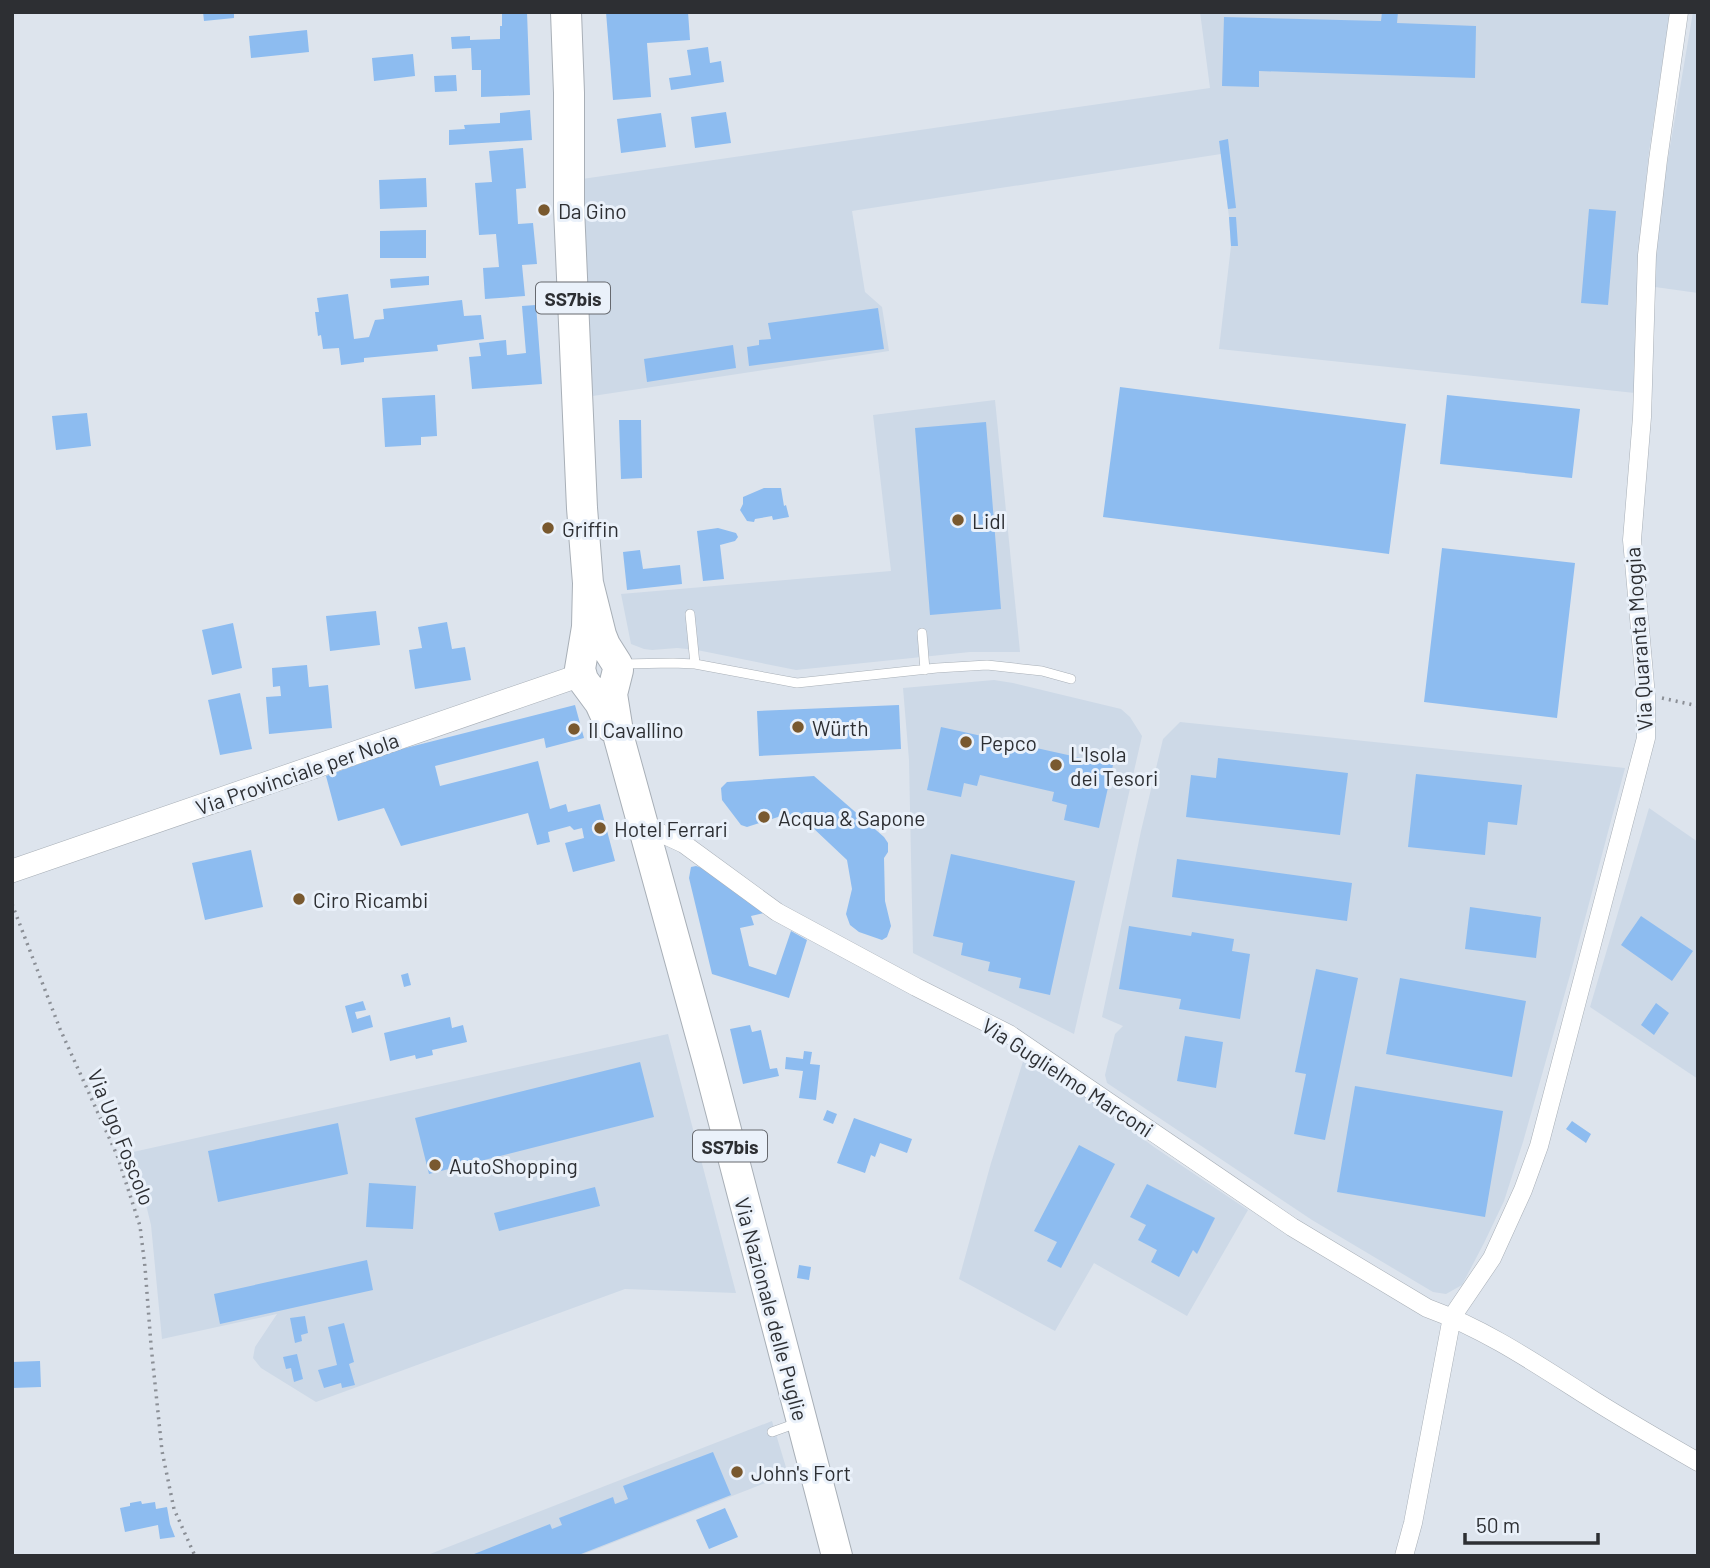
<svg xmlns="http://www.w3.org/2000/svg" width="1710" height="1568" viewBox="0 0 1710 1568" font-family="Barlow,sans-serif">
	<rect width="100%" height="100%" fill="#dde4ed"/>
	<path fill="#cdd9e7" d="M1200,12H1670L1649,152L1638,258L1635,393L1219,349L1231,246L1229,217L1221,154L852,211L865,292L882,307L889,351L586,397L582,179L1210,88Z
		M1693,12H1698V293L1655,287L1656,229Z
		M995,400L1020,652H970L796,670L697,650L677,648L652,650L644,649L631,644L621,594L891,571L873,415Z
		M994,680L1013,683L1121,709L1130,717L1142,736L1074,1034L913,953L909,760L903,688Z
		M1180,722L1625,768L1570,975L1523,1142L1504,1201L1484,1243L1462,1285L1446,1294L1433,1292L1312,1220L1107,1083L1105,1075L1115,1034L1123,1026L1102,1017L1141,831L1163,739Z
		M1649,808L1698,842V1079L1590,1007Z
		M668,1034L736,1293L625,1289L316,1402L261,1368L253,1358L255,1347L277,1314L162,1339L151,1225L133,1152Z
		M1026,1052L1154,1147L1248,1210L1187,1316L1094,1263L1055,1331L959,1279L991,1163Z
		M772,1421L788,1474L579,1556H425Z"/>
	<path fill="#8dbcf0" d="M203,12H234V18L204,21Z
		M502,12H527L530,95L481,97V70H472L471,48L452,49L451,37L470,36V40L500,39V26H502Z
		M606,12H641V14L688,12L690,40L647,43L651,97L613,100Z
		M1382,12H1398L1397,23L1476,26L1475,78L1259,71V87L1222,86L1224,17L1381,21Z
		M307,30L309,52L251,58L249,36Z
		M708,47L710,63L721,61L724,82L671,90L669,78L691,75L687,50Z
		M413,54L415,76L374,81L372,58Z
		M456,75L457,91L435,92L434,76Z
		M530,110L532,140L449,145V130L465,129L464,125L500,123V113Z
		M726,112L731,143L695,148L691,117Z
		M661,113L666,147L621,153L617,119Z
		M1228,139L1236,208L1228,209L1219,141Z
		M523,148L526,188L516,189L518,224L533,223L537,264L522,265L525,296L485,299L483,268L499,267L496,234L479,235L475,183L492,182L489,151Z
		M426,178L427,207L380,209L379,180Z
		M1589,209L1616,211L1608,305L1581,303Z
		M1229,217H1236L1238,246H1231Z
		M426,230V258H380V231Z
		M429,276V285L391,288L390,279Z
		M348,294L354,339L369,337L375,320L384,319L383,309L462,300L464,316L481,315L484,339L437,345L438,351L364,358V362L341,365L339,348L323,349L321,335L318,336L315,312H319L317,298Z
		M536,305L542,384L472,389L469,357L481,356L479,343L506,340L507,355L526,353L522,306Z
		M878,308L884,349L749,366L747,347L759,345V340L771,339L768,323Z
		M733,345L736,368L647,382L644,359Z
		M1120,387L1406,424L1389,554L1103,517Z
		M435,395L437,436L421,437V445L385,447L382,398Z
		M1447,395L1580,409L1572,478L1440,464Z
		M87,413L91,446L56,450L52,416Z
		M619,420H641L642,478L621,479Z
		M986,422L1001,609L930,615L915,428Z
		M764,488H781L784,506L786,505L789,517L773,520L772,516L755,519L754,522L747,521L740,510L743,504V497Z
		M718,528L736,533L738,537L735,541L720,545L724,579L703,581L697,531Z
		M1442,548L1575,563L1557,718L1424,702Z
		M640,550L643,569L680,565L682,584L627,590L623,552Z
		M376,611L380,645L330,651L326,616Z
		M447,622L452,649L465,647L471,680L415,689L409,650L422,648L418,627Z
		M233,623L242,668L212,675L202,630Z
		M307,665L309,687L328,685L332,728L269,734L266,697L281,696L280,686L273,687L272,668Z
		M240,693L252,749L220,755L208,700Z
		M575,705L584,738L546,748L544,738L435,766L440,786L538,761L550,809L566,804L568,812L600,804L615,861L573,872L565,843L584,838L582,828L574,830L570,826L548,832L550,842L537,845L528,813L401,846L384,808L338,821L326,776L394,751Z
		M899,705L901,749L759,756L757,711Z
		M941,727L1113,765L1099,828L1064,820L1067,805L1052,801L1054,792L980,775L977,786L964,783L961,797L927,790Z
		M1218,758L1348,773L1340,835L1186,817L1191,775L1216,778Z
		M1416,774L1522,785L1517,825L1488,822L1485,855L1408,847Z
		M814,776L884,837L888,843V852L884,858L885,901L891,926L887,937L882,940L859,932L850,925L846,914L852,889L847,860L811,826L801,819L784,816L778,817L747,827L741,825L722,800L721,788L727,782Z
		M251,850L263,907L205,920L192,863Z
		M951,854L1075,881L1050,995L1019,988L1021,978L988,971L990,962L961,955L963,943L933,936Z
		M1177,859L1352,883L1347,921L1172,897Z
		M696,866L702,868L764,913L751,916L754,925L740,928L749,966L776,975L791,931L807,940L789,998L712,974L689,878L691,867Z
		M1470,907L1541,917L1536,958L1465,949Z
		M1641,916L1693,951L1672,981L1621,945Z
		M1129,926L1191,936L1192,932L1234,939L1232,951L1250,954L1240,1019L1179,1009L1181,999L1119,989Z
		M1316,969L1358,978L1325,1140L1294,1134L1306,1074L1295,1072Z
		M408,973L411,985L404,987L401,975Z
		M1400,978L1526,1001L1512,1077L1386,1054Z
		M363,1001L366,1010L355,1012L357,1019L370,1015L373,1027L352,1033L345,1006Z
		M1656,1003L1669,1013L1654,1035L1641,1025Z
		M450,1017L452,1028L463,1025L467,1042L432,1050L433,1055L416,1059L415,1055L390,1061L384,1033Z
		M750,1025L752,1032L761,1030L770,1069L777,1068L779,1076L743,1084L730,1029Z
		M1185,1036L1223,1042L1216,1088L1177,1081Z
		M804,1051L812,1052L810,1064L820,1065L816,1100L799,1098L803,1071L785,1069L786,1057L803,1059Z
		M640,1062L654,1117L429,1174L415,1118Z
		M1355,1086L1503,1111L1485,1217L1337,1192Z
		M827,1110L837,1114L833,1124L823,1120Z
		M854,1118L912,1139L907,1153L880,1143L875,1157L871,1155L865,1173L837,1163Z
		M1572,1121L1591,1134L1586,1143L1566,1129Z
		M338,1123L348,1174L218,1202L208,1151Z
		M1079,1145L1115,1164L1061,1268L1047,1261L1057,1242L1034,1231Z
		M369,1183L416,1186L413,1229L366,1227Z
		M1147,1184L1215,1218L1197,1254L1193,1250L1179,1277L1151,1262L1157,1250L1138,1240L1146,1225L1130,1217Z
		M595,1187L600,1206L499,1231L494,1213Z
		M367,1260L373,1290L220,1324L214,1294Z
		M799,1265L811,1267L809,1280L797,1278Z
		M305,1316L308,1333L301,1335L302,1341L295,1343L290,1318Z
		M344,1323L354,1362L349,1364L355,1385L342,1388L341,1383L324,1388L318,1370L337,1365L328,1327Z
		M297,1354L303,1379L294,1382L291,1368L286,1369L283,1357Z
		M40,1361L41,1387L12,1388V1362Z
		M713,1452L731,1495L576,1556H469L550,1524L552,1529L562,1525L559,1518L613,1497L615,1504L628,1499L623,1486Z
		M141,1501L142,1504L155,1502L156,1509L167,1507L170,1524L175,1537L160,1539L158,1525L125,1532L120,1508L130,1506V1503Z
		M725,1508L738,1537L709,1549L696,1520Z"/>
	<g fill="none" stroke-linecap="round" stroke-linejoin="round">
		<g stroke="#a8afb7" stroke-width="10">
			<path id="service" d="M690,614L695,664
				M922,633L925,670
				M623,664L673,663L695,664L797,683L937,668L987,665L1042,671L1071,679
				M772,1432L797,1423"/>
		</g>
		<g stroke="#a8afb7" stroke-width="19">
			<path id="minor" d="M643,825L684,844L777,912L916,987L1009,1034L1292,1227L1427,1308C1485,1329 1535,1363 1587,1396C1623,1419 1660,1440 1698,1462
				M1404,1556L1413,1523L1452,1317L1492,1258L1523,1190L1539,1146L1646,738V696L1632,540L1642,417L1647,255L1658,160L1679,12"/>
		</g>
		<g stroke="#a8afb7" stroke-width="24">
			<path id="tertiary" d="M12,871L581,675"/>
		</g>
		<g stroke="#a8afb7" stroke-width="32">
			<path id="primary" d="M566,12L569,93V208L582,508L588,583L587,627L580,669L583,680L600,703L611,727
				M588,583L601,635L605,645L617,664L618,670L612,694L619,738L709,1065L837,1556"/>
		</g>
		<path stroke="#8b8f96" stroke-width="3.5" stroke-dasharray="2 5" stroke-linecap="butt" d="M1662,698L1698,706
			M12,904L60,1029L117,1155L140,1226L145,1267L151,1345L162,1451L174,1509L195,1556"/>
		<use href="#service" stroke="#fff" stroke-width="9"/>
		<use href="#minor" stroke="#fff" stroke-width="18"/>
		<use href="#tertiary" stroke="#fff" stroke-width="23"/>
		<use href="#primary" stroke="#fff" stroke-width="30"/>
	</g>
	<g fill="#79592f" stroke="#eaf1fa" stroke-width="2.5">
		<circle cx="544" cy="210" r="7"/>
		<circle cx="958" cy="520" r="7"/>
		<circle cx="548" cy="528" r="7"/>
		<circle cx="798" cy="727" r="7"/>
		<circle cx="574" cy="729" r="7"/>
		<circle cx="966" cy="742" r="7"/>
		<circle cx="1056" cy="765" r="7"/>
		<circle cx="764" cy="817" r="7"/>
		<circle cx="600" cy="828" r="7"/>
		<circle cx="299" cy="899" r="7"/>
		<circle cx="435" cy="1165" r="7"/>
		<circle cx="737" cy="1472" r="7"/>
	</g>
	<g text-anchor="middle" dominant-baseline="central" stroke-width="6" stroke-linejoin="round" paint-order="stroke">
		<g fill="#eaf1fa" stroke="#66696f" stroke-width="2">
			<rect x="536" y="282.5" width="74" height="31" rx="5"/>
			<rect x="693" y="1130.5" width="74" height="31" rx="5"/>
		</g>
		<g font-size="19" font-weight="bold" fill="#2d2f33">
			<text x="573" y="298">SS7bis</text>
			<text x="730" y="1146">SS7bis</text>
		</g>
		<g font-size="21" fill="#2d2f33" stroke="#eaf1fa" text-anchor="start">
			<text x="558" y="210">Da Gino</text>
			<text x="972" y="520">Lidl</text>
			<text x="562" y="528">Griffin</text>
			<text x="812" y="727">Würth</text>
			<text x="588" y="729">Il Cavallino</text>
			<text x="980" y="742">Pepco</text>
			<text x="1070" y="753">L'Isola<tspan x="1070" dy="24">dei Tesori</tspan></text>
			<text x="778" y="817">Acqua &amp; Sapone</text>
			<text x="614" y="828">Hotel Ferrari</text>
			<text x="313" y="899">Ciro Ricambi</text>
			<text x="449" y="1165">AutoShopping</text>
			<text x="751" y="1472">John's Fort</text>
		</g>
		<g font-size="21" fill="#2d2f33" stroke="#eaf1fa">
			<text transform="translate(1638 639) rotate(-94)">Via Quaranta Moggia</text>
			<text transform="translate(297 773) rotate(-19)">Via Provinciale per Nola</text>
			<text transform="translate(1068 1077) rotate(33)">Via Guglielmo Marconi</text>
			<text transform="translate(122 1137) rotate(68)">Via Ugo Foscolo</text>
			<text transform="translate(772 1309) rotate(75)">Via Nazionale delle Puglie</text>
		</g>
	</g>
	<rect width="1710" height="1568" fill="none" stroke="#2d2f33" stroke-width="28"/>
	<path d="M1465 1533v10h133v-10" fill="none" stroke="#2d2f33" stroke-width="3.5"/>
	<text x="1476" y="1533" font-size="21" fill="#2d2f33" stroke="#eaf1fa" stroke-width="5" paint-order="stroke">50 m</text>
</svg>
